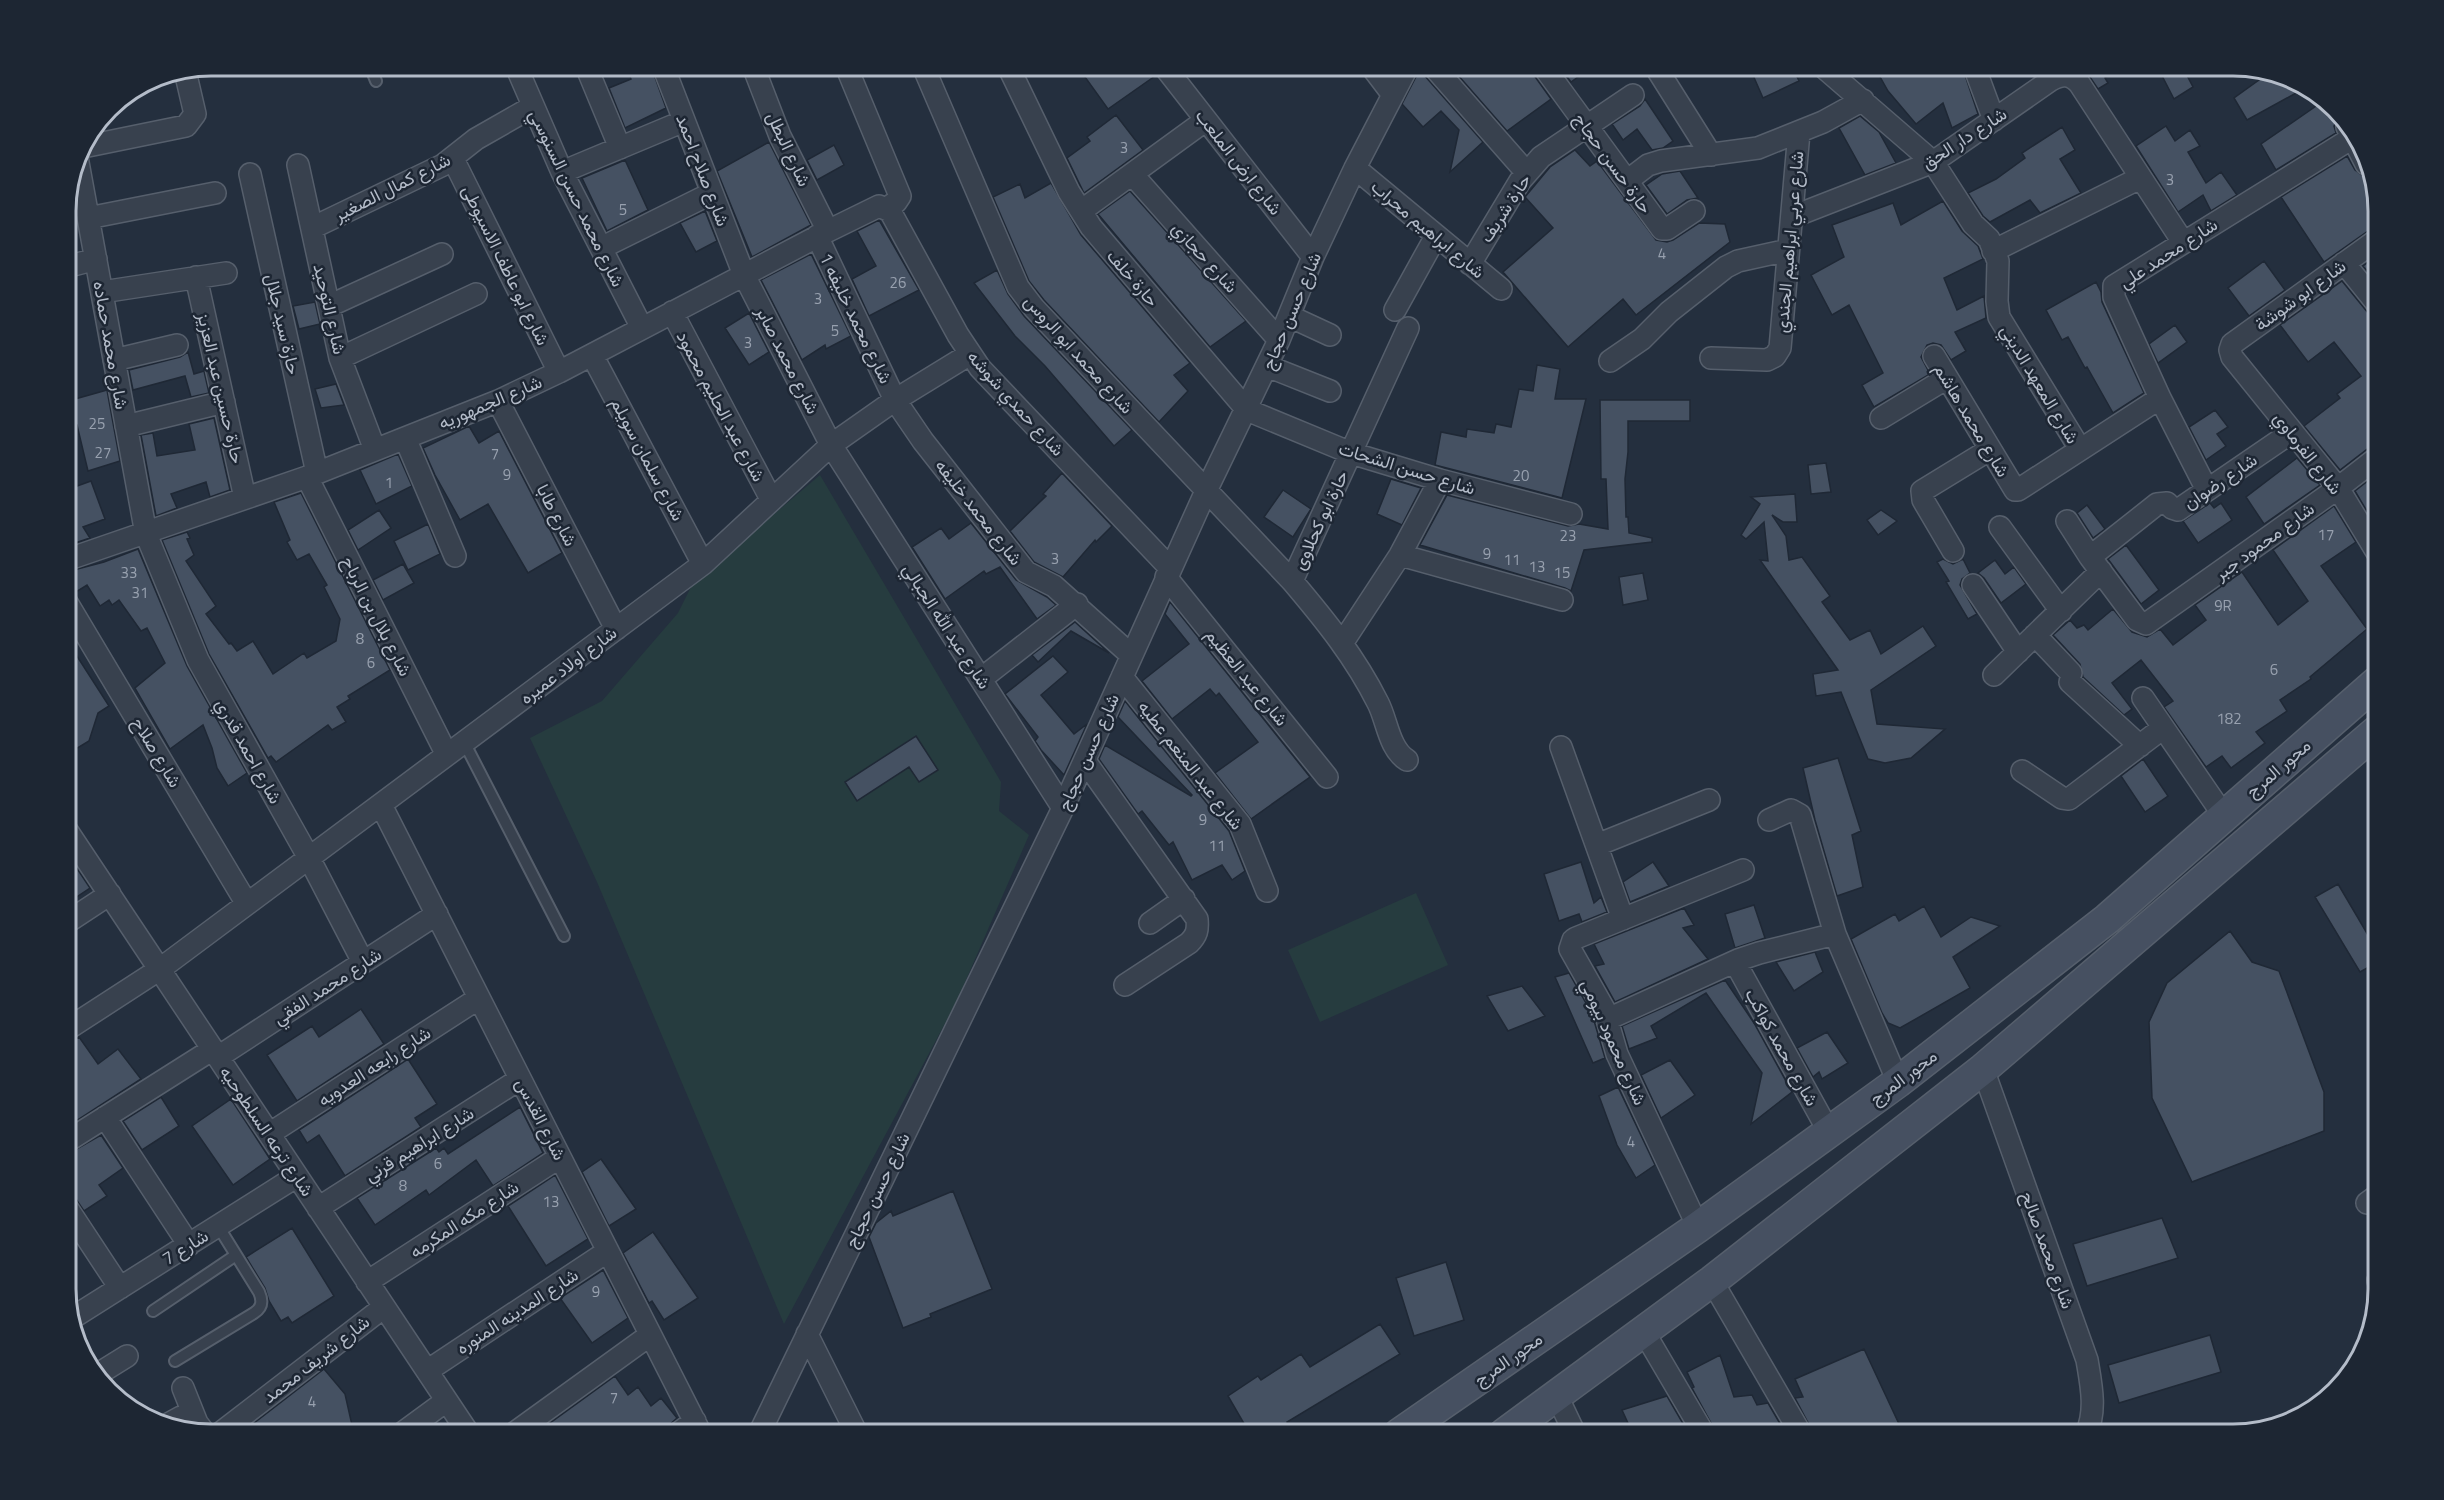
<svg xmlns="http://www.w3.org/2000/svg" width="2444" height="1500" viewBox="0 0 2444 1500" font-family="'Titillium Web',Vazirmatn,sans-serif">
	<rect width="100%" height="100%" fill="#242f3e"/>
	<path fill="#263c3f" d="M820,475L1001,782L999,811L1029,835L956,1003L784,1324L597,882L530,738L602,701L678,613L693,583Z
		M1416,893L1448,965L1320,1022L1288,950Z"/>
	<path fill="#455162" stroke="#1f2835" stroke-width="1.5" d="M626,66H651L666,108L625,128L609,88L631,79Z
		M1100,66H1152L1155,76L1108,109L1085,77Z
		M1450,66H1530L1533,74L1551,99L1507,131Z
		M1559,66H1593L1571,82Z
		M1749,66H1792L1799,81L1763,98Z
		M1874,66H1962L1978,114L1952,128L1943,103L1916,124L1888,91Z
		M2077,66H2121L2105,78L2108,83L2098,89L2088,74Z
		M2157,66H2182L2193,87L2174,99Z
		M1421,67L1423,74L1483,142L1450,172L1459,130L1441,111L1423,127L1402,104Z
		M2266,75L2307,87L2247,120L2234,98Z
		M1645,99L1673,141L1663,148L1652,150L1637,129L1623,140L1612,124L1640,106Z
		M2322,102L2337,120L2334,126L2336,133L2276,170L2261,144Z
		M1116,115L1143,150L1084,193L1067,158L1090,141L1087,137Z
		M1860,116L1879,132L1896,163L1865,175L1839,128Z
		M2166,126L2175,141L2190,130L2200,146L2188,152L2206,183L2221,172L2237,195L2211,211L2203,195L2178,212L2136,146Z
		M2062,127L2075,150L2060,159L2081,193L2040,213L2030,200L1990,222L1983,216L1968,193L1996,179L2025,158L2022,153Z
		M769,142L811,225L752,257L717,171Z
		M834,145L844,165L817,180L807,160Z
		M1575,150L1590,166L1597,161L1656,240L1667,242L1673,240L1699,223L1725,224L1730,242L1636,315L1623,299L1568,347L1503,272L1553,228L1525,197L1550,167Z
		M2347,156L2355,170L2363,176L2369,186L2367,187L2378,203V226L2371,229L2324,262L2281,197Z
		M625,160L648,210L607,231L582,178Z
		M1680,171L1698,198L1687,200L1667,214L1646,185L1662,174Z
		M1051,183L1081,235L1190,363L1174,375L1188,391L1159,422L1044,300L1029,281L993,197L1020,184L1025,198Z
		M1130,191L1246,321L1210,347L1098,214Z
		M1943,201L1962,231L1978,246L1983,259L1944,278L1957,310L1984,296L1986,318L1955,332L1966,351L1951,360L1941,345L1933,343L1927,345L1921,357L1930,374L1874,407L1862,385L1883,373L1849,305L1832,315L1811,275L1844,257L1832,225L1893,203L1901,225Z
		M705,211L717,241L696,252L680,223Z
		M879,220L919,290L869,316L852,279L876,266L857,231Z
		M811,254L851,336L826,349L825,345L802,360L761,280Z
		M2378,255V284L2363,266Z
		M2264,261L2285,290L2249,316L2228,288Z
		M997,270L1008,294L1024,316L1132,430L1114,446L1045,366L1015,336L974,283Z
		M2342,281L2368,313L2378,317V444L2370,447L2340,470L2304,426L2340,398L2337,394L2361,376L2334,342L2308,362L2280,325Z
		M2096,282L2101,292L2102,302L2144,393L2113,413L2087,367L2085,368L2068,337L2062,340L2046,310Z
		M315,302L320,324L299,329L293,306Z
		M749,313L769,352L749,365L725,328Z
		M2175,325L2187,342L2158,363L2149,344Z
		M188,352L194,374L204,371L209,393L191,397L185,376L133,390L129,370L180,357Z
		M1537,365L1560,369L1555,399H1586L1562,498L1435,465L1441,432L1466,437L1467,429L1494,433L1496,424L1511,427L1519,389L1533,391Z
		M336,384L344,405L321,408L315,389Z
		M107,390L120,461L88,471L77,425H75L68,401Z
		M1600,400H1690V421H1628V452L1625,479L1626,517H1628L1629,533L1652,538V542L1584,550L1571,591L1565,588L1420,545L1447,495L1568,526L1579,524L1608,529L1606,479H1601Z
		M2215,410L2228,427L2217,434L2226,446L2206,460L2189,427Z
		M214,418L230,490L210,497L206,482L171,494L177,508L156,516L141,435L153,433L157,456L195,450L189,424Z
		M469,426L479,443L499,431L562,553L528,573L488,504L460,520L435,475L423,448Z
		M398,454L412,486L376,504L360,470Z
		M2297,458L2320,485L2264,524L2246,497Z
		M1826,463L1831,492L1811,494L1808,465Z
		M1062,473L1112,526L1096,542L1095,540L1063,577L1034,562L1010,531L1046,496L1043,494Z
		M2378,473V527L2377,528L2355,491Z
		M1391,479L1421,488L1402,525L1377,514Z
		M91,481L105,519L83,527L90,538L66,546V490Z
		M1283,490L1311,509L1293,537L1264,517Z
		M301,493L390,670L348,696L350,699L337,707L346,722L332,730L328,725L276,762L271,756L268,758L209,654L162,540L187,532L190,538L187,539L194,555L186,561L216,606L206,614L229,644L231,643L237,651L253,641L273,674L304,653L307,658L336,641L340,619L324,587L327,585L309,554L297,560L287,542L290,540L274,502Z
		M1795,494L1797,522H1783L1772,515L1786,536L1789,560L1802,557L1830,596L1822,602L1850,640L1870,630L1881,654L1923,626L1936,646L1871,690L1877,724L1945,729L1911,758L1885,763L1868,759L1841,692L1816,696L1813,674L1838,670L1760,560L1768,561L1764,522L1746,539L1741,535L1760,504L1751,497Z
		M2210,503L2214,508L2221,503L2232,520L2198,543L2183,521Z
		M2087,505L2105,529L2093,538L2077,513Z
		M2334,506L2356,542L2321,566L2367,629L2310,677L2311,679L2280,700L2287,711L2256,732L2265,743L2231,768L2222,756L2206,767L2164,707L2173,701L2141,660L2112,683L2132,709L2124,715L2083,677L2080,664L2053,635L2070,620L2077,628L2084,625L2088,630L2113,609L2132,632L2147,637L2160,629L2173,645L2206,620L2195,605L2242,572L2278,625L2308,601L2273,550Z
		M379,510L391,528L358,550L348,530Z
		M1881,510L1897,521L1878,535L1867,520Z
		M971,523L1016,580L1047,597L1056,605L1037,619L1000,567L986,574L984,571L945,599L912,547L941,528L949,539Z
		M428,524L440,554L408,570L394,541Z
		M2126,545L2159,590L2141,604L2108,559Z
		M138,549L187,666L247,773L228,786L217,768L212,748L203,725L170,749L135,688L165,663L147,628L141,631L119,600L112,605L109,600L100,606L87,585L76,592L66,578V572L104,562Z
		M1943,559L1953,564L1963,559L1970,573L1962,579L1960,585L1977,614L1968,619L1946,582L1949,581L1937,562Z
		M1995,560L2005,574L2014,567L2026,584L2001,603L1984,578L1978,573Z
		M403,564L414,583L383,600L373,580Z
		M1643,573L1648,600L1623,605L1619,577Z
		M1170,602L1310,777L1251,819L1215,773L1258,742L1219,693L1216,696L1210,689L1172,719L1142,681L1189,644L1165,614Z
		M1075,622L1109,653L1071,631L1038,662L1032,655Z
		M66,639L109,706L98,713L89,741L66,755Z
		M1053,656L1068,672L1041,695L1074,734L1087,724L1064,775L1041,750L1035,741L1038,737L1005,694Z
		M1125,701L1229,831L1245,871L1232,880L1222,865L1192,880L1173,842L1169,845L1142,811L1138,814L1099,759L1105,745L1191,796L1192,795L1118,717Z
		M916,736L938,770L919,782L909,767L857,801L845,782Z
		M1838,758L1861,831L1852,835L1863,887L1837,896L1815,820L1803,768Z
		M2143,759L2168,796L2145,812L2121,776Z
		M66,852L90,888L66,904Z
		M1581,862L1594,903L1601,897L1607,912L1582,922L1579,914L1559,921L1544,874Z
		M1653,862L1669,886L1630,902L1623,882Z
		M2338,884L2378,952V962L2360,972L2315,897Z
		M1754,905L1765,938L1735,948L1725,914Z
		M1924,906L1941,937L1971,917L2000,926L1953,957L1970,988L1900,1028L1888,1023L1882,1013L1851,939L1895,914L1899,921Z
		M1684,908L1694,925L1683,928L1708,959L1615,1002L1595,966L1604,964L1594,944Z
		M2230,931L2252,962L2279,971L2324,1092V1131L2192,1182L2152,1098L2149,1022L2167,983Z
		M1815,952L1823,972L1794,991L1776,962Z
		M1569,973L1592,1014L1605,1058L1593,1063L1555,977Z
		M1725,980L1754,1023L1792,1092L1751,1124L1762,1073L1706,993L1651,1026L1657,1038L1629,1049L1622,1026Z
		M1522,986L1545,1016L1508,1031L1487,996Z
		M361,1009L384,1044L297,1101L267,1055L312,1026L319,1037Z
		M1827,1032L1848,1063L1822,1079L1819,1072L1813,1077L1797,1048Z
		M79,1037L98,1064L118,1049L141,1079L70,1125L66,1121V1043Z
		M408,1059L437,1104L415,1118L421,1127L345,1176L319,1135L307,1143L299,1130Z
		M1670,1060L1695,1095L1661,1118L1641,1075Z
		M1618,1087L1655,1165L1636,1178L1617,1145L1599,1096Z
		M161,1097L179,1126L142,1150L123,1121Z
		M231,1099L270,1159L233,1185L192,1126Z
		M520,1107L543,1153L493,1186L476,1160L429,1195L426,1190L375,1225L357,1198L436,1148L439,1152L444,1148L448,1154Z
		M101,1135L123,1168L99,1185L107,1196L84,1211L76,1199L66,1193V1155Z
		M601,1159L636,1209L609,1226L582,1172Z
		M555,1175L588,1239L546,1266L508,1206Z
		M953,1191L992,1289L930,1314L931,1317L903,1328L869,1237L876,1223L891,1211L893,1216Z
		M2162,1218L2178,1258L2087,1286L2073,1244Z
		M292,1228L334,1296L292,1323L288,1317L281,1321L269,1301L265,1288L246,1257Z
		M653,1232L698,1298L664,1320L652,1301L649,1303L623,1253Z
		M1446,1262L1464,1320L1414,1336L1396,1278Z
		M603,1270L628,1318L592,1343L560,1298Z
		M1380,1324L1400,1354L1287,1422L1294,1434H1250L1228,1396L1258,1376L1261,1380L1301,1354L1310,1367Z
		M2210,1335L2221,1372L2119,1403L2108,1365Z
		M1864,1349L1899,1424L1877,1434H1814L1795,1398L1803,1397L1795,1379Z
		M1720,1355L1734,1397L1752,1395L1757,1405L1768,1403L1786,1434H1717L1692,1388L1694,1387L1687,1372Z
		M324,1369L345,1394L354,1434H240Z
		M615,1376L628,1395L638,1387L651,1406L661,1398L677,1418L666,1428L664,1434H535Z
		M1667,1396L1689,1434H1633L1622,1410Z"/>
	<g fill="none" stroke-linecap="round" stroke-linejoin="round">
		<g stroke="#565f6c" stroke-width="14">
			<path id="service" d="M370,66L376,81
				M464,742L564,936
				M153,1311L236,1255
				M175,1361L254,1313C262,1308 263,1301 259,1292L218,1226"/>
		</g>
		<g stroke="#565f6c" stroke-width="24">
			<path id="minor" d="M516,66L562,172L642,328
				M586,66L620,148
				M663,66L744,275L831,445L1063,808
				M753,66L780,136L828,231
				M846,66L900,196L896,202L887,208
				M923,66L1018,287L1034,308L1292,581C1325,620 1355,657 1378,703C1387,720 1389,749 1407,760
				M1008,66L1069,192L1091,227L1247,410L1351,453L1440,480L1571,514
				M1164,66L1313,257
				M1371,66L1393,95
				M1433,66L1527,173
				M1543,66L1662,229H1667L1694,211
				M1655,66L1711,155
				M1822,66L1933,162L1973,224L1989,239L1998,261L1997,301L1999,317L2080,449
				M1974,66L1994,120
				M2347,127L2366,164
				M83,147L186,126L195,114L185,71
				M77,157L146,534L198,660L309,858L363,962
				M453,159L559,372
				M298,165L340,358L375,450
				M1355,168L1501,289
				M562,172L684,121
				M250,174L317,473
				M1132,174L1279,340
				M1627,181L1648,165L1661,161L1758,148L1823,122L1863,100
				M1081,211L1206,120
				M1792,217L1933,162L2051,80C2062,74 2070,74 2079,83L2183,242
				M88,218L215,193
				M312,228L443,165L476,139L532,107
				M817,236L895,400L923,441L1026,572L1054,586L1131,655
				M2378,239L2232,344L2230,350L2232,357L2338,488L2378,554
				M601,248L712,193
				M1993,251L2140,178
				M2344,263L2378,305
				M1470,264L1520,181L1541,157L1633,95
				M66,267L96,259
				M196,277L245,498
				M102,292L226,273
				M329,306L442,254
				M1395,310L1436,236
				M672,312L771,499
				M1289,316L1330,335
				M592,355L703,564
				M1934,356L2015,490H2018L2160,398
				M340,358L476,294
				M1711,358L1767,360L1775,356L1780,348L1799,132
				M114,360L177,345
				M1610,361L1642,339L1669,312L1726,267L1738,261L1788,250
				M1267,366L1330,391
				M498,401L616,629
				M1881,418L1947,378
				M126,426L224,402
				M405,438L455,556
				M307,477L447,755
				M2207,490L2160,398L2114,297V286L2352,138
				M2067,521L2090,557L2137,620L2146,624L2338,488L2378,457
				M2000,527L2061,611
				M1953,551L1923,500L1922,491L1989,450
				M1400,555L1562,600
				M2090,557L2157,504L2167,503L2172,508L2178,510L2292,432
				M66,560L307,477L498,401L559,372L828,231L879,206L890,211L958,335L980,368L1170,568
				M1166,577L1327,777
				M1292,581L1408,328
				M1973,585L2018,652
				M66,601L247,904
				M2035,635L2071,673
				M1343,642L1400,555L1440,480
				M1994,675L2101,571
				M1122,677L1240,824L1267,891
				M981,679L1077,604
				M2070,682L2140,746
				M2143,698L2224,816
				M1561,747L1623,919
				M1085,761L1197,919C1198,930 1197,935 1189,943L1125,985
				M2022,771L2062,798L2069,799L2163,728
				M381,805L701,1434
				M1769,820L1791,810L1800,815L1835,934L1898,1082
				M66,829L469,1434
				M1597,845L1709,800
				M66,923L110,894
				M1150,923L1184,899
				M1735,962L1829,1132
				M1608,1019L1738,960L1759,953L1835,934
				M66,1030L160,969L703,564L831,445L895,400L970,354
				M218,1057L437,914
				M1983,1069L2087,1360C2091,1384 2097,1411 2086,1434
				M105,1117L189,1245
				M269,1134L479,998
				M66,1142L213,1049
				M2367,1203L2378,1195
				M66,1206L120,1288
				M318,1208L520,1079
				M1698,1227L1617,1054L1604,1009L1570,949L1573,940L1576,938L1743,870
				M1712,1281L1801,1434
				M2378,1281V1280
				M367,1282L560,1157
				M72,1318L297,1176
				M1644,1332L1704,1434
				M807,1334L857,1434
				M427,1371L608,1251
				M98,1374L127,1356
				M183,1388L197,1423L204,1432
				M1557,1396L1575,1434
				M170,1423L181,1417L193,1415
				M219,1434L384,1307
				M401,1434L446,1401
				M513,1434L650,1335
				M677,1434L695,1421
				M759,1434L1063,808L1206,491L1279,340L1313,257L1355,168L1408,66"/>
		</g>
		<g stroke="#565f6c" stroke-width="33">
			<path id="secondary" d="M1399,1434L1698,1227L1898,1082L2107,919L2378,681
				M1504,1434L1712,1281L1983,1069L2378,730"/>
		</g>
		<use href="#service" stroke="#38414e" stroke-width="10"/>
		<use href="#minor" stroke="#38414e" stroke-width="21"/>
		<use href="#secondary" stroke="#465061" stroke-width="30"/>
	</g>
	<g text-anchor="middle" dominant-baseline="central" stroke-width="5" stroke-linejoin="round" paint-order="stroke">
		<g font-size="15" fill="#98a1af">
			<text x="1124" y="147">3</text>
			<text x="2170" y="179">3</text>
			<text x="623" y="209">5</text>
			<text x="1662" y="253">4</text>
			<text x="898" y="282">26</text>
			<text x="818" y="298">3</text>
			<text x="835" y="330">5</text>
			<text x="748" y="342">3</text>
			<text x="97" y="423">25</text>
			<text x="103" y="452">27</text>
			<text x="495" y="453">7</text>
			<text x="507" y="474">9</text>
			<text x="1521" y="475">20</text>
			<text x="389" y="482">1</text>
			<text x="2326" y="534">17</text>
			<text x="1568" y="535">23</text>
			<text x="1487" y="553">9</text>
			<text x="1055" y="558">3</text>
			<text x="1512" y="559">11</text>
			<text x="1537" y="566">13</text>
			<text x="129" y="572">33</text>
			<text x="1562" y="572">15</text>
			<text x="140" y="592">31</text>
			<text x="2223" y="605">9R</text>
			<text x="360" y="638">8</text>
			<text x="371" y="662">6</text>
			<text x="2274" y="669">6</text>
			<text x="2229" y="718">182</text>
			<text x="1203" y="819">9</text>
			<text x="1217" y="845">11</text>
			<text x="1631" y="1141">4</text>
			<text x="438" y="1163">6</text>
			<text x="403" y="1185">8</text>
			<text x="551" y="1201">13</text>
			<text x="596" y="1291">9</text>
			<text x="614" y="1397">7</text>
			<text x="312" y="1401">4</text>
		</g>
		<g font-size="18" fill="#b4bcc9" stroke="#1d2633">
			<text transform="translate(1964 138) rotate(-33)">شارع دار الحق</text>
			<text transform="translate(789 149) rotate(65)">شارع البطل</text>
			<text transform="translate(1239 162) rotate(52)">شارع ارض الملعب</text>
			<text transform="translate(1613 163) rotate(54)">حارة حسن حجاج</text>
			<text transform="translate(703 170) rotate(69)">شارع صلاح احمد</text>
			<text transform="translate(392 187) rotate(-27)">شارع كمال الصغير</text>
			<text transform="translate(577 198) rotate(64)">شارع محمد حسن السنوسي</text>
			<text transform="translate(1505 208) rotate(-57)">حارة شريف</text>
			<text transform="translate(1428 229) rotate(40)">شارع ابراهيم محراب</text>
			<text transform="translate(1789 242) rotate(-85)">شارع عربي ابراهيم الجندي</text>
			<text transform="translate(2168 253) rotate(-33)">شارع محمد علي</text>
			<text transform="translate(1205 257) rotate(48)">شارع حجازي</text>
			<text transform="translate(506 265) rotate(64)">شارع ابو عاطف الاسيوطى</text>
			<text transform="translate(1133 278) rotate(49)">حارة خلف</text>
			<text transform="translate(2300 295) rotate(-36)">شارع ابو شوشة</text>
			<text transform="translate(330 309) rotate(77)">شارع التوحيد</text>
			<text transform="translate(1291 311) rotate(-67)">شارع حسن حجاج</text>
			<text transform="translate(856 318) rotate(64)">شارع محمد خليفه 1</text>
			<text transform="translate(283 324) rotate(77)">حارة سيد جلال</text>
			<text transform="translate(111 345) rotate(80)">شارع محمد حماده</text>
			<text transform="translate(1079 354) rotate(48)">شارع محمد ابو الروس</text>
			<text transform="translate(788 360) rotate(63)">شارع محمد صابر</text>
			<text transform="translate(2040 384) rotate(59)">شارع المعهد الديني</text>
			<text transform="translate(221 388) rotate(77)">حارة حسين عبد العزيز</text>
			<text transform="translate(490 402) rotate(-23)">شارع الجمهوريه</text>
			<text transform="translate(1016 403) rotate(48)">شارع حمدي شوشه</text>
			<text transform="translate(721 406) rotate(62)">شارع عبد الحليم محمود</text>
			<text transform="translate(1972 420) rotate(59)">شارع محمد هاشم</text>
			<text transform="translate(2308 453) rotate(52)">شارع الفرماوي</text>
			<text transform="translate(648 459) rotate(62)">شارع سلمان سويلم</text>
			<text transform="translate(1407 468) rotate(17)">شارع حسن الشحات</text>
			<text transform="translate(2220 481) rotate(-34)">شارع رضوان</text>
			<text transform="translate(979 512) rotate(52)">شارع محمد خليفه</text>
			<text transform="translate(557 515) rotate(63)">شارع طابا</text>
			<text transform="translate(1320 520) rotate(-65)">حارة ابو كحلاوى</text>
			<text transform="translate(2264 541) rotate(-36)">شارع محمود جبر</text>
			<text transform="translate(377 616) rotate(63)">شارع بلال بن الرباح</text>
			<text transform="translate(947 626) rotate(57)">شارع عبد الله الجبالي</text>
			<text transform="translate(568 665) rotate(-37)">شارع اولاد عميره</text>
			<text transform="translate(1247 677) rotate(51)">شارع عبد العظيم</text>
			<text transform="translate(249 751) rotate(61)">شارع احمد قدري</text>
			<text transform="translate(157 752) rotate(59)">شارع صلاح</text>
			<text transform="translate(1088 752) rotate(-66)">شارع حسن حجاج</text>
			<text transform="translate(1191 765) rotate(52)">شارع عبد المنعم عطيه</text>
			<text transform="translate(2278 768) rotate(-41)">محور المرج</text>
			<text transform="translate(327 986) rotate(-33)">شارع محمد الفقي</text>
			<text transform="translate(1614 1042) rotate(66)">شارع محمود بيومي</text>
			<text transform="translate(1782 1047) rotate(61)">شارع محمد كواكب</text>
			<text transform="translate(374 1066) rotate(-33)">شارع رابعه العدويه</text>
			<text transform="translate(1903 1077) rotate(-37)">محور المرج</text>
			<text transform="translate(541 1119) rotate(63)">شارع القدس</text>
			<text transform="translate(267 1131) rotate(56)">شارع ترعه السلطوحيه</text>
			<text transform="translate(419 1144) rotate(-32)">شارع ابراهيم قرني</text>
			<text transform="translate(877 1190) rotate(-64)">شارع حسن حجاج</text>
			<text transform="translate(464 1219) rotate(-33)">شارع مكه المكرمه</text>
			<text transform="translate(185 1247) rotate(-32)">شارع 7</text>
			<text transform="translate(2048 1250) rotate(70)">شارع محمد صالح</text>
			<text transform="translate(517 1311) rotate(-33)">شارع المدينه المنوره</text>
			<text transform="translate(316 1359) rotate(-38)">شارع شريف محمد</text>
			<text transform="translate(1508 1359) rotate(-35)">محور المرج</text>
		</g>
	</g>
	<path d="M0 0H2444V1500H0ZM211 76H2233A135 135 0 0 1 2368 211V1289A135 135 0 0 1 2233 1424H211A135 135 0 0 1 76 1289V211A135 135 0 0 1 211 76Z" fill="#1d2633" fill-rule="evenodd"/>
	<path fill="none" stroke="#b4bcc9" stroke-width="3" d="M211 76H2233A135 135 0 0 1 2368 211V1289A135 135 0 0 1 2233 1424H211A135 135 0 0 1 76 1289V211A135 135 0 0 1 211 76Z"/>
</svg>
